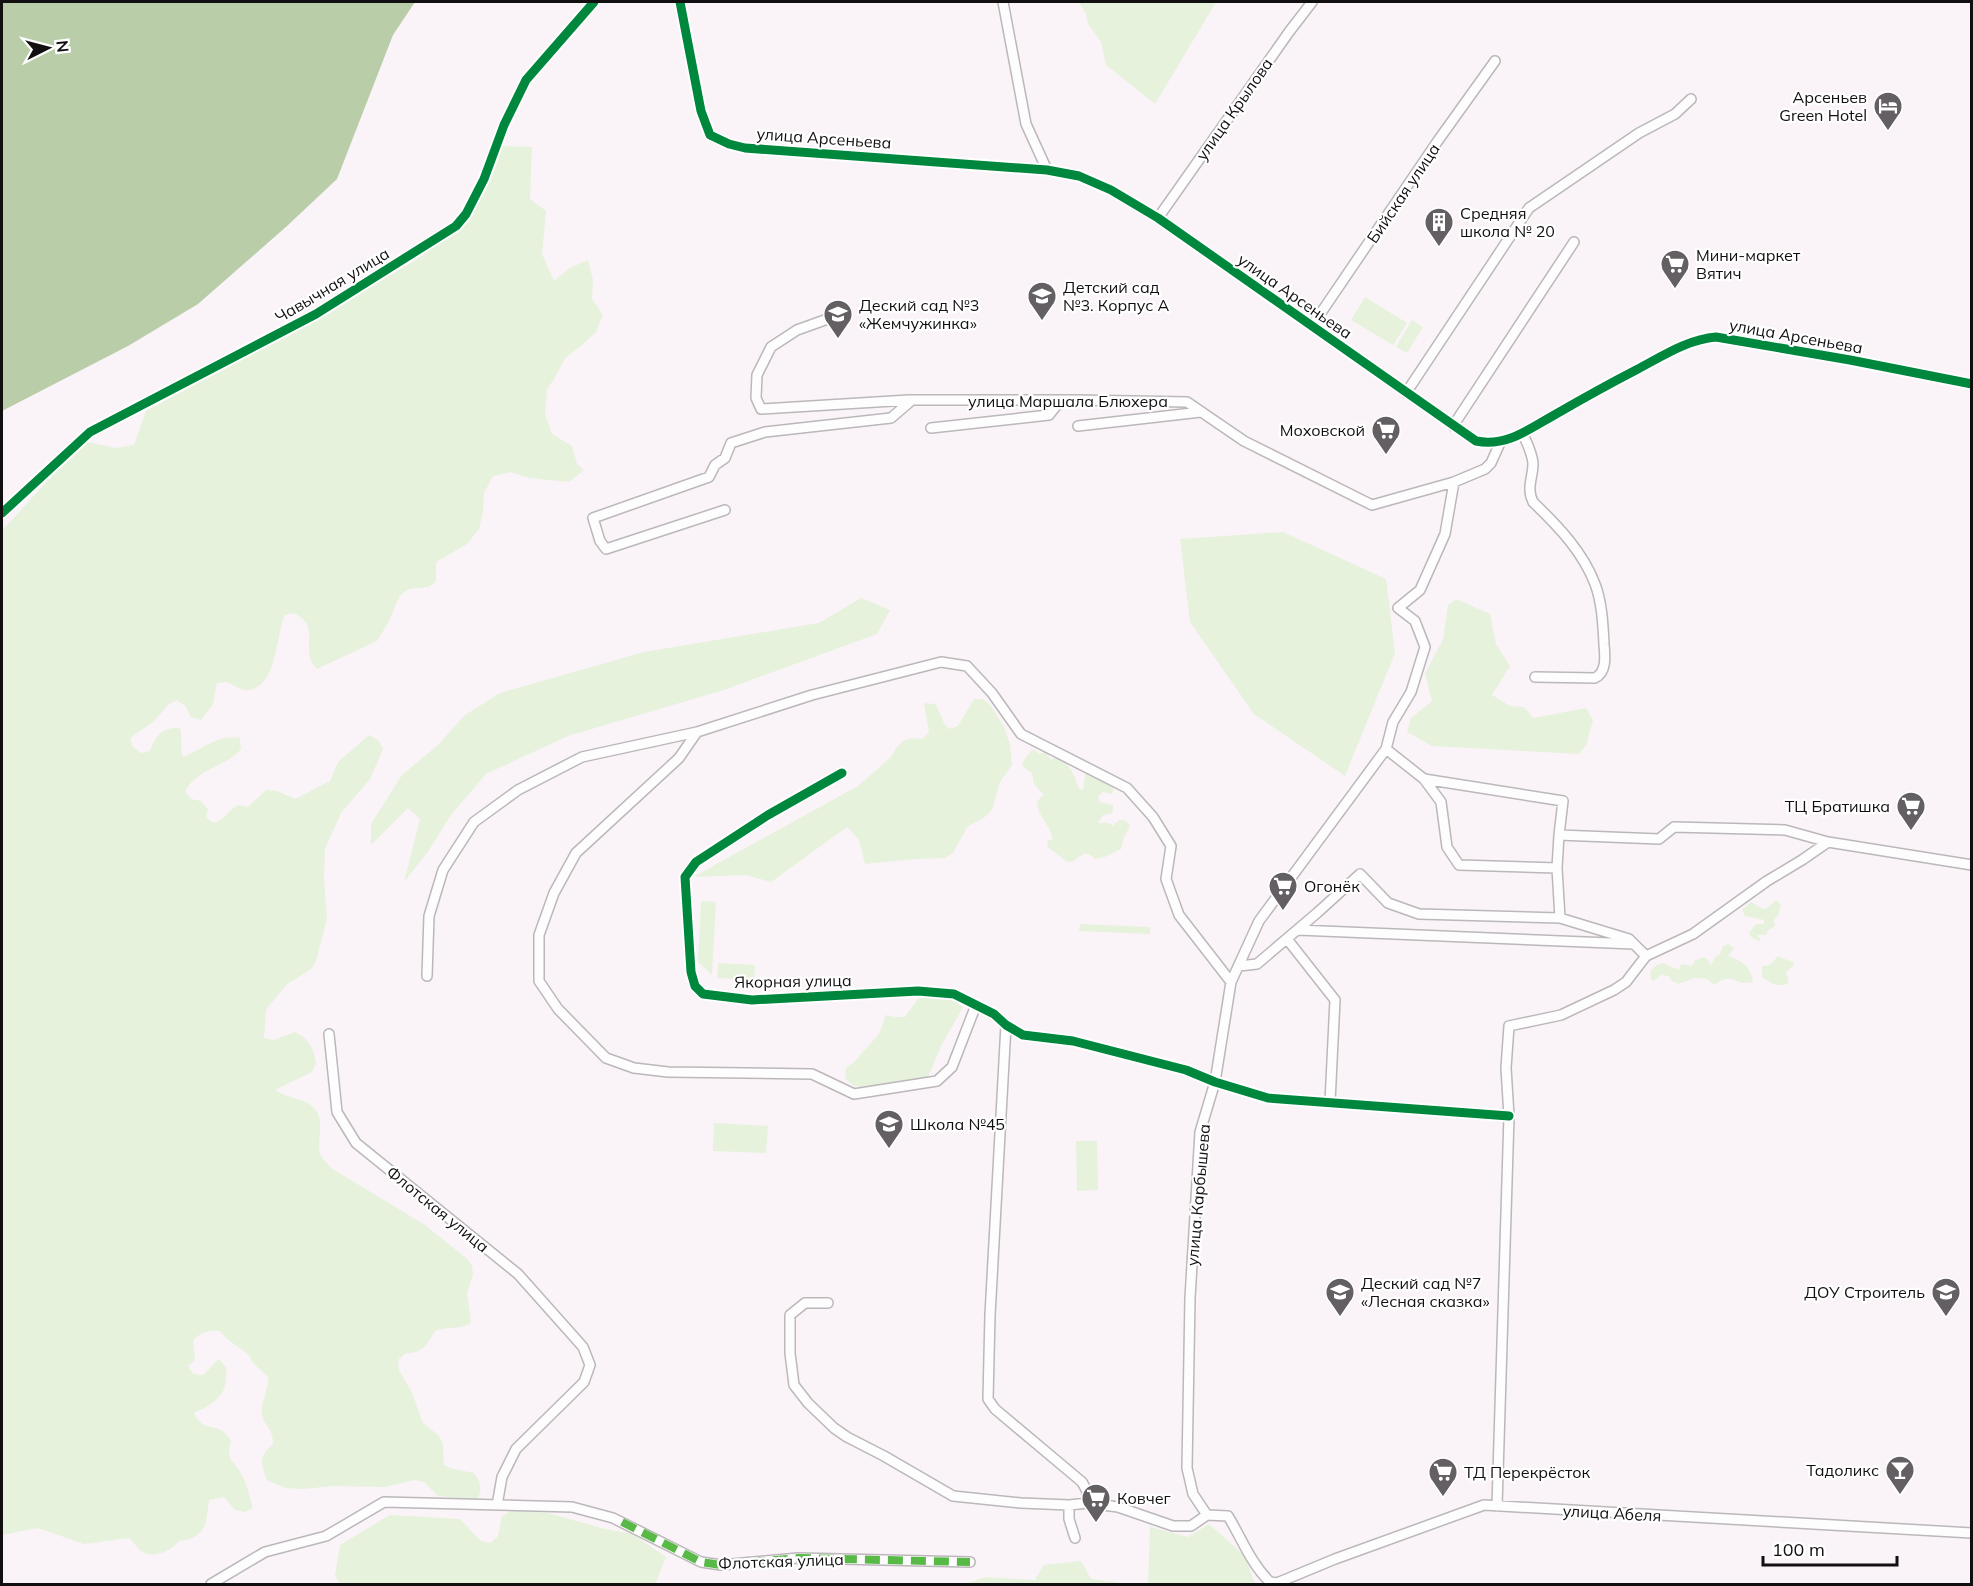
<svg xmlns="http://www.w3.org/2000/svg" width="1973" height="1586" viewBox="0 0 1973 1586" font-family="Mulish,sans-serif">
	<rect width="100%" height="100%" fill="#faf4f8"/>
	<path fill="#e6f2dc" d="M1079,2H1216L1155,104L1106,65L1101,42L1088,24L1086,14Z
		M502,146L532,147L530,199L546,211L542,254L554,281L570,268L588,260L593,280L592,299L603,315L596,332L581,346L565,358L556,376L547,389L545,414L552,434L572,446L577,464L584,470L569,482L529,478L511,472L493,476L484,493L483,512L479,529L467,544L436,562V582L428,587L409,589L400,595L388,623L377,641L317,669C315,666 312,664 311,661C304,642 319,626 294,613L285,615C275,635 278,687 248,690C239,691 234,684 226,682C223,682 220,683 217,683L213,704L201,720L191,717L185,706L177,700L168,705L154,721L130,738L133,747L141,753L150,751C156,735 162,727 180,728C183,739 179,747 183,757C204,749 217,734 240,738L241,749C225,768 199,767 185,791L191,799L201,801L208,809L206,818L214,823C225,819 228,811 238,805L248,807L266,790L277,791L295,799L330,781L338,762L369,735L378,740L383,749L370,779L341,813L325,849L324,878L327,919L316,961L311,969L286,985L266,1010L264,1038L274,1040L295,1032C308,1038 314,1048 316,1063L312,1072L275,1090C286,1098 304,1098 313,1107C327,1121 316,1140 320,1153C321,1158 328,1164 331,1168L425,1225L466,1258L472,1265L473,1275L467,1293L471,1323C460,1330 447,1326 435,1331C426,1345 424,1353 406,1353L398,1360L399,1370L412,1393L423,1423L439,1436L443,1445L444,1465L453,1469L474,1473C481,1483 483,1489 477,1500L438,1496L424,1482L414,1480L385,1487L333,1486L304,1489L285,1488L267,1480C260,1463 259,1456 273,1444C273,1426 263,1426 262,1414C260,1402 269,1391 268,1377L253,1363L248,1354L227,1339L220,1331C208,1330 202,1332 193,1340L195,1360L188,1366L193,1374L203,1375L219,1359L226,1367C229,1394 216,1403 194,1413C204,1436 218,1418 231,1441C225,1461 234,1460 242,1475C247,1485 250,1498 253,1508L245,1512L235,1510L224,1497L209,1500C206,1523 207,1538 179,1541C172,1550 155,1559 143,1552C138,1550 133,1541 129,1538L84,1544L38,1528L2,1535V531L48,480L88,442L116,448L134,445L146,411L305,324L409,264L462,228L475,209Z
		M1365,297L1407,323L1393,345L1351,320Z
		M1412,320L1423,327L1407,353L1396,347Z
		M1283,532L1386,579L1395,653L1345,776L1254,714L1190,622L1180,539Z
		M861,598L890,610L877,634L724,690L568,736L486,774L451,815L427,853L404,882L420,819L408,808L371,845V824L402,775L438,745L465,715L500,693L644,652L819,623Z
		M1456,599L1490,614L1496,644L1510,666L1492,695L1510,706L1524,707L1533,718L1586,708L1593,720L1586,745L1579,754L1432,746L1407,732L1411,718L1432,701L1425,674L1443,639L1448,605Z
		M974,699H983L991,706L1004,727L1010,745L1011,756L1012,765L1000,782L992,810L985,817L968,826L953,853L945,858L914,859L865,864L859,840L847,827L771,882L746,875L693,877L858,786L891,757L896,748L903,741L912,738L922,739L929,732L924,703L935,704C941,713 941,721 949,729L958,726Z
		M1032,750H1035L1039,754L1045,752L1051,760L1055,758C1071,763 1074,775 1079,789H1083L1086,770L1115,785L1112,794L1103,792L1098,797L1100,802L1113,805V810L1111,814L1103,815L1098,823H1109L1113,826L1119,820L1126,821L1130,826L1124,837L1121,849L1105,857L1094,859L1092,856L1086,853L1077,858L1074,861L1067,862L1048,847L1047,841L1053,839C1050,825 1037,815 1037,801L1044,795L1034,784L1032,773L1022,766L1024,760Z
		M1776,900L1781,905L1778,916L1774,920L1775,926L1768,930L1766,935H1757L1761,940L1760,942L1751,937L1749,933L1756,924H1764V920L1745,916L1742,910L1751,902L1761,908L1766,909Z
		M701,901L716,902L712,975L698,962Z
		M1080,924L1150,927V934L1079,931Z
		M1728,944L1734,948L1728,956C1741,960 1752,967 1753,983C1750,982 1746,983 1743,983C1729,979 1728,975 1714,985L1707,979L1695,978L1678,984L1672,981L1669,976L1661,975L1653,981C1646,973 1654,965 1663,963L1673,968L1680,969V966L1682,964L1692,966L1695,960L1700,959L1703,957L1707,959L1711,965L1717,955H1720L1723,946Z
		M1778,956L1794,963L1793,966L1786,972L1788,979V984C1772,987 1773,983 1762,977V966L1770,965Z
		M718,963L755,965L754,980L717,978Z
		M924,994L952,999L963,1007L941,1046L928,1077L908,1084L860,1087L852,1085L845,1078L846,1068L854,1062L879,1034L886,1015L895,1017H905L917,1000Z
		M714,1123L768,1126L766,1153L713,1151Z
		M1076,1141H1097L1098,1190L1077,1191Z
		M511,1511L548,1513L605,1529L632,1534L666,1557L655,1584H340L335,1576L340,1545L390,1515L460,1519L481,1541L490,1543L498,1536L502,1516Z
		M1209,1524L1245,1556L1255,1584H1148L1150,1527L1188,1537Z
		M1081,1561L1091,1579L1130,1584H966L984,1577L1035,1580L1044,1565Z"/>
	<path fill="#b9cda9" d="M2,2H415L393,35L337,179L287,226L198,304L128,346L2,411Z"/>
	<g fill="none" stroke-linecap="round" stroke-linejoin="round">
		<g stroke="#bbb7ba" stroke-width="12">
			<path id="minor" d="M680,2L701,111L710,135L729,144L745,148L1047,170L1079,176L1111,190L1158,218L1476,441C1507,447 1529,429 1556,414C1582,399 1609,384 1636,370C1661,357 1688,339 1716,337L1850,360L1972,384
				M1003,2L1026,124L1047,170
				M1158,218L1289,32L1312,2
				M836,316L797,330L771,347L757,375L756,398L761,409L909,400H1076L1187,402L1244,441L1372,505L1454,482L1485,469L1491,463L1500,443
				M1312,326L1437,142L1495,61
				M1406,393L1529,208L1639,133L1675,114L1691,99
				M1078,426L1201,412
				M1453,426L1574,242
				M931,428L1049,415L1061,400
				M1523,434C1527,443 1532,453 1533,463C1533,478 1526,488 1533,502C1558,526 1583,552 1595,584C1602,602 1603,625 1604,644C1605,656 1607,672 1595,678L1535,677
				M725,510L606,549L600,541L593,518L709,477L715,465L725,458L731,443L765,432L891,418L912,400
				M2,513L90,432L316,314L456,226L466,214L484,179L504,125L526,80L594,2
				M697,732L679,758L576,853L554,893L539,935V981L558,1009L606,1058L634,1068L668,1072L812,1074L854,1094L937,1081L952,1067L976,1005
				M1386,749L1424,779L1563,801L1559,835L1659,839L1674,827L1785,830L1828,842L1972,865
				M842,773L768,815L696,862L685,877L691,972L695,986L703,994L752,1000L918,991L954,994L994,1014L1006,1025L1023,1035L1073,1041L1186,1070L1215,1082L1268,1098L1509,1116
				M1424,779L1441,802L1447,847L1459,865L1557,868L1560,918L1629,939L1646,956
				M1557,868L1559,835
				M1298,930L1634,944
				M1287,939L1335,1000L1330,1102
				M1239,966L1257,964L1317,913L1360,874L1388,903L1419,914L1560,918
				M427,976L429,916L443,870L474,822L518,790L582,757L697,732L812,695L941,662L967,666L992,693L1021,734L1127,788L1153,817L1171,846L1166,879L1179,915L1231,982
				M1006,1025L990,1315L988,1399L995,1409L1082,1482L1087,1491L1088,1503
				M329,1034L337,1112L356,1143L518,1274L583,1347L590,1365L584,1382L516,1449L502,1477L497,1505
				M828,1303H805L790,1315V1353L794,1385L808,1403L834,1428L847,1437L884,1456L953,1496L1021,1503L1069,1505L1088,1503L1118,1507L1173,1526H1191L1207,1515
				M1069,1505V1519L1075,1538
				M1497,1506L1509,1116L1506,1068L1509,1026L1561,1015L1614,990L1626,982L1646,956L1693,934L1767,881L1802,860L1828,842
				M1207,1515L1193,1494L1187,1468L1190,1298L1200,1132L1215,1082L1231,982L1259,921L1386,749L1393,722L1411,692L1425,647L1415,621L1398,608L1420,590L1445,534L1454,482
				M1207,1515L1228,1516C1241,1537 1251,1564 1270,1582
				M1270,1582L1277,1583L1335,1559L1484,1505L1972,1533
				M211,1584L265,1552L326,1536L384,1502L572,1507L613,1518L701,1562L721,1565L798,1558L970,1562"/>
		</g>
		<use href="#minor" stroke="#fefdfe" stroke-width="9"/>
		<path stroke="#58b947" stroke-width="8" stroke-dasharray="15 8" stroke-linecap="butt" d="M622,1522L701,1562L721,1565L798,1558L970,1562"/>
		<g stroke="#fff" stroke-width="13">
			<path id="cycleway" d="M680,2L701,111L710,135L729,144L745,148L1047,170L1079,176L1111,190L1158,218L1476,441C1507,447 1529,429 1556,414C1582,399 1609,384 1636,370C1661,357 1688,339 1716,337L1850,360L1972,384
				M2,513L90,432L316,314L456,226L466,214L484,179L504,125L526,80L594,2
				M842,773L768,815L696,862L685,877L691,972L695,986L703,994L752,1000L918,991L954,994L994,1014L1006,1025L1023,1035L1073,1041L1186,1070L1215,1082L1268,1098L1509,1116"/>
		</g>
		<use href="#cycleway" stroke="#00873e" stroke-width="9"/>
	</g>
	<defs>
		<g id="hotel-pin" transform="scale(1.5)"><path d="M0 17L-7.5 6A9.5 9.5 0 1 1 7.5 6Z" fill="#635f62" stroke="#fff"/><path d="M-6-4.5h1.5V1H6V5H4.5V3h-9V5H-6ZM-4 0a1.8 1.8 0 1 1 3.6 0ZM.5 0V-2.5h3Q6-2.5 6 0Z" fill="#fff"/></g>
		<g id="building-pin" transform="scale(1.5)"><path d="M0 17L-7.5 6A9.5 9.5 0 1 1 7.5 6Z" fill="#635f62" stroke="#fff"/><path d="M-4-6H4V6H1V3H-1V6H-4ZM-2.5-4.3h1.7v1.8h-1.7ZM.8-4.3h1.7v1.8H.8ZM-2.5-1h1.7V.8h-1.7ZM.8-1h1.7V.8H.8Z" fill="#fff"/></g>
		<g id="supermarket-pin" transform="scale(1.5)"><path d="M0 17L-7.5 6A9.5 9.5 0 1 1 7.5 6Z" fill="#635f62" stroke="#fff"/><path d="M-6-5.5h2.5l.6 2H6L4.5 2H-2.5L-4.4-4H-6ZM-1.5 3.2a1.3 1.3 0 1 0 .1 0ZM3 3.2a1.3 1.3 0 1 0 .1 0Z" fill="#fff"/></g>
		<g id="school-pin" transform="scale(1.5)"><path d="M0 17L-7.5 6A9.5 9.5 0 1 1 7.5 6Z" fill="#635f62" stroke="#fff"/><path d="M0-5L7-2L0 1L-7-2ZM-4 1L0 2.5L4 1V4Q0 6-4 4Z" fill="#fff"/></g>
		<g id="bar-pin" transform="scale(1.5)"><path d="M0 17L-7.5 6A9.5 9.5 0 1 1 7.5 6Z" fill="#635f62" stroke="#fff"/><path d="M-6-5H6L.8 .8V4.5H3.5V6h-7V4.5H-.8V.8Z" fill="#fff"/></g>
	</defs>
	<g fill-rule="evenodd">
		<use href="#hotel-pin" x="1888" y="106"/>
		<use href="#building-pin" x="1439" y="222"/>
		<use href="#supermarket-pin" x="1675" y="264"/>
		<use href="#school-pin" x="1042" y="296"/>
		<use href="#school-pin" x="838" y="314"/>
		<use href="#supermarket-pin" x="1386" y="430"/>
		<use href="#supermarket-pin" x="1911" y="806"/>
		<use href="#supermarket-pin" x="1283" y="886"/>
		<use href="#school-pin" x="889" y="1124"/>
		<use href="#school-pin" x="1340" y="1292"/>
		<use href="#school-pin" x="1946" y="1292"/>
		<use href="#bar-pin" x="1900" y="1470"/>
		<use href="#supermarket-pin" x="1443" y="1472"/>
		<use href="#supermarket-pin" x="1096" y="1498"/>
	</g>
	<g text-anchor="middle" dominant-baseline="central" stroke-width="4.5" stroke-linejoin="round" paint-order="stroke">
		<g font-size="16" fill="#120f11" stroke="#fff" text-anchor="start">
			<text x="1867" y="97" text-anchor="end">Арсеньев<tspan x="1867" dy="18">Green Hotel</tspan></text>
			<text x="1460" y="213">Средняя<tspan x="1460" dy="18">школа № 20</tspan></text>
			<text x="1696" y="255">Мини-маркет<tspan x="1696" dy="18">Вятич</tspan></text>
			<text x="1063" y="287">Детский сад<tspan x="1063" dy="18">№3. Корпус А</tspan></text>
			<text x="859" y="305">Деский сад №3<tspan x="859" dy="18">«Жемчужинка»</tspan></text>
			<text x="1365" y="430" text-anchor="end">Моховской</text>
			<text x="1890" y="806" text-anchor="end">ТЦ Братишка</text>
			<text x="1304" y="886">Огонёк</text>
			<text x="910" y="1124">Школа №45</text>
			<text x="1361" y="1283">Деский сад №7<tspan x="1361" dy="18">«Лесная сказка»</tspan></text>
			<text x="1925" y="1292" text-anchor="end">ДОУ Строитель</text>
			<text x="1879" y="1470" text-anchor="end">Тадоликс</text>
			<text x="1464" y="1472">ТД Перекрёсток</text>
			<text x="1117" y="1498">Ковчег</text>
		</g>
		<g font-size="16" fill="#120f11" stroke="#fff">
			<text transform="translate(1234 109) rotate(-55)">улица Крылова</text>
			<text transform="translate(824 138) rotate(4)">улица Арсеньева</text>
			<text transform="translate(1403 193) rotate(-56)">Бийская улица</text>
			<text transform="translate(332 285) rotate(-31)">Чавычная улица</text>
			<text transform="translate(1295 296) rotate(35)">улица Арсеньева</text>
			<text transform="translate(1796 336) rotate(10)">улица Арсеньева</text>
			<text x="1068" y="401">улица Маршала Блюхера</text>
			<text transform="translate(793 981) rotate(-1)">Якорная улица</text>
			<text transform="translate(1198 1195) rotate(-85)">улица Карбышева</text>
			<text transform="translate(438 1209) rotate(39)">Флотская улица</text>
			<text transform="translate(1612 1513) rotate(3)">улица Абеля</text>
			<text transform="translate(781 1561) rotate(-2)">Флотская улица</text>
		</g>
	</g>
	<rect width="1973" height="1586" fill="none" stroke="#120f11" stroke-width="6"/>
	<g transform="translate(48 48) rotate(84)" stroke="#ffffff" stroke-width="4.5" paint-order="stroke">
	<path d="M0-4.5L10 22L0 15L-10 22Z" fill="#120f11"/>
	<text y="-9" font-size="16" font-weight="bold" text-anchor="middle" fill="#120f11">N</text>
	</g>
	<path d="M1763 1556v9h134v-9" fill="none" stroke="#120f11" stroke-width="3"/>
	<text x="1772" y="1556" font-size="18" fill="#120f11" stroke="#ffffff" stroke-width="4.5" paint-order="stroke">100 m</text>
</svg>
